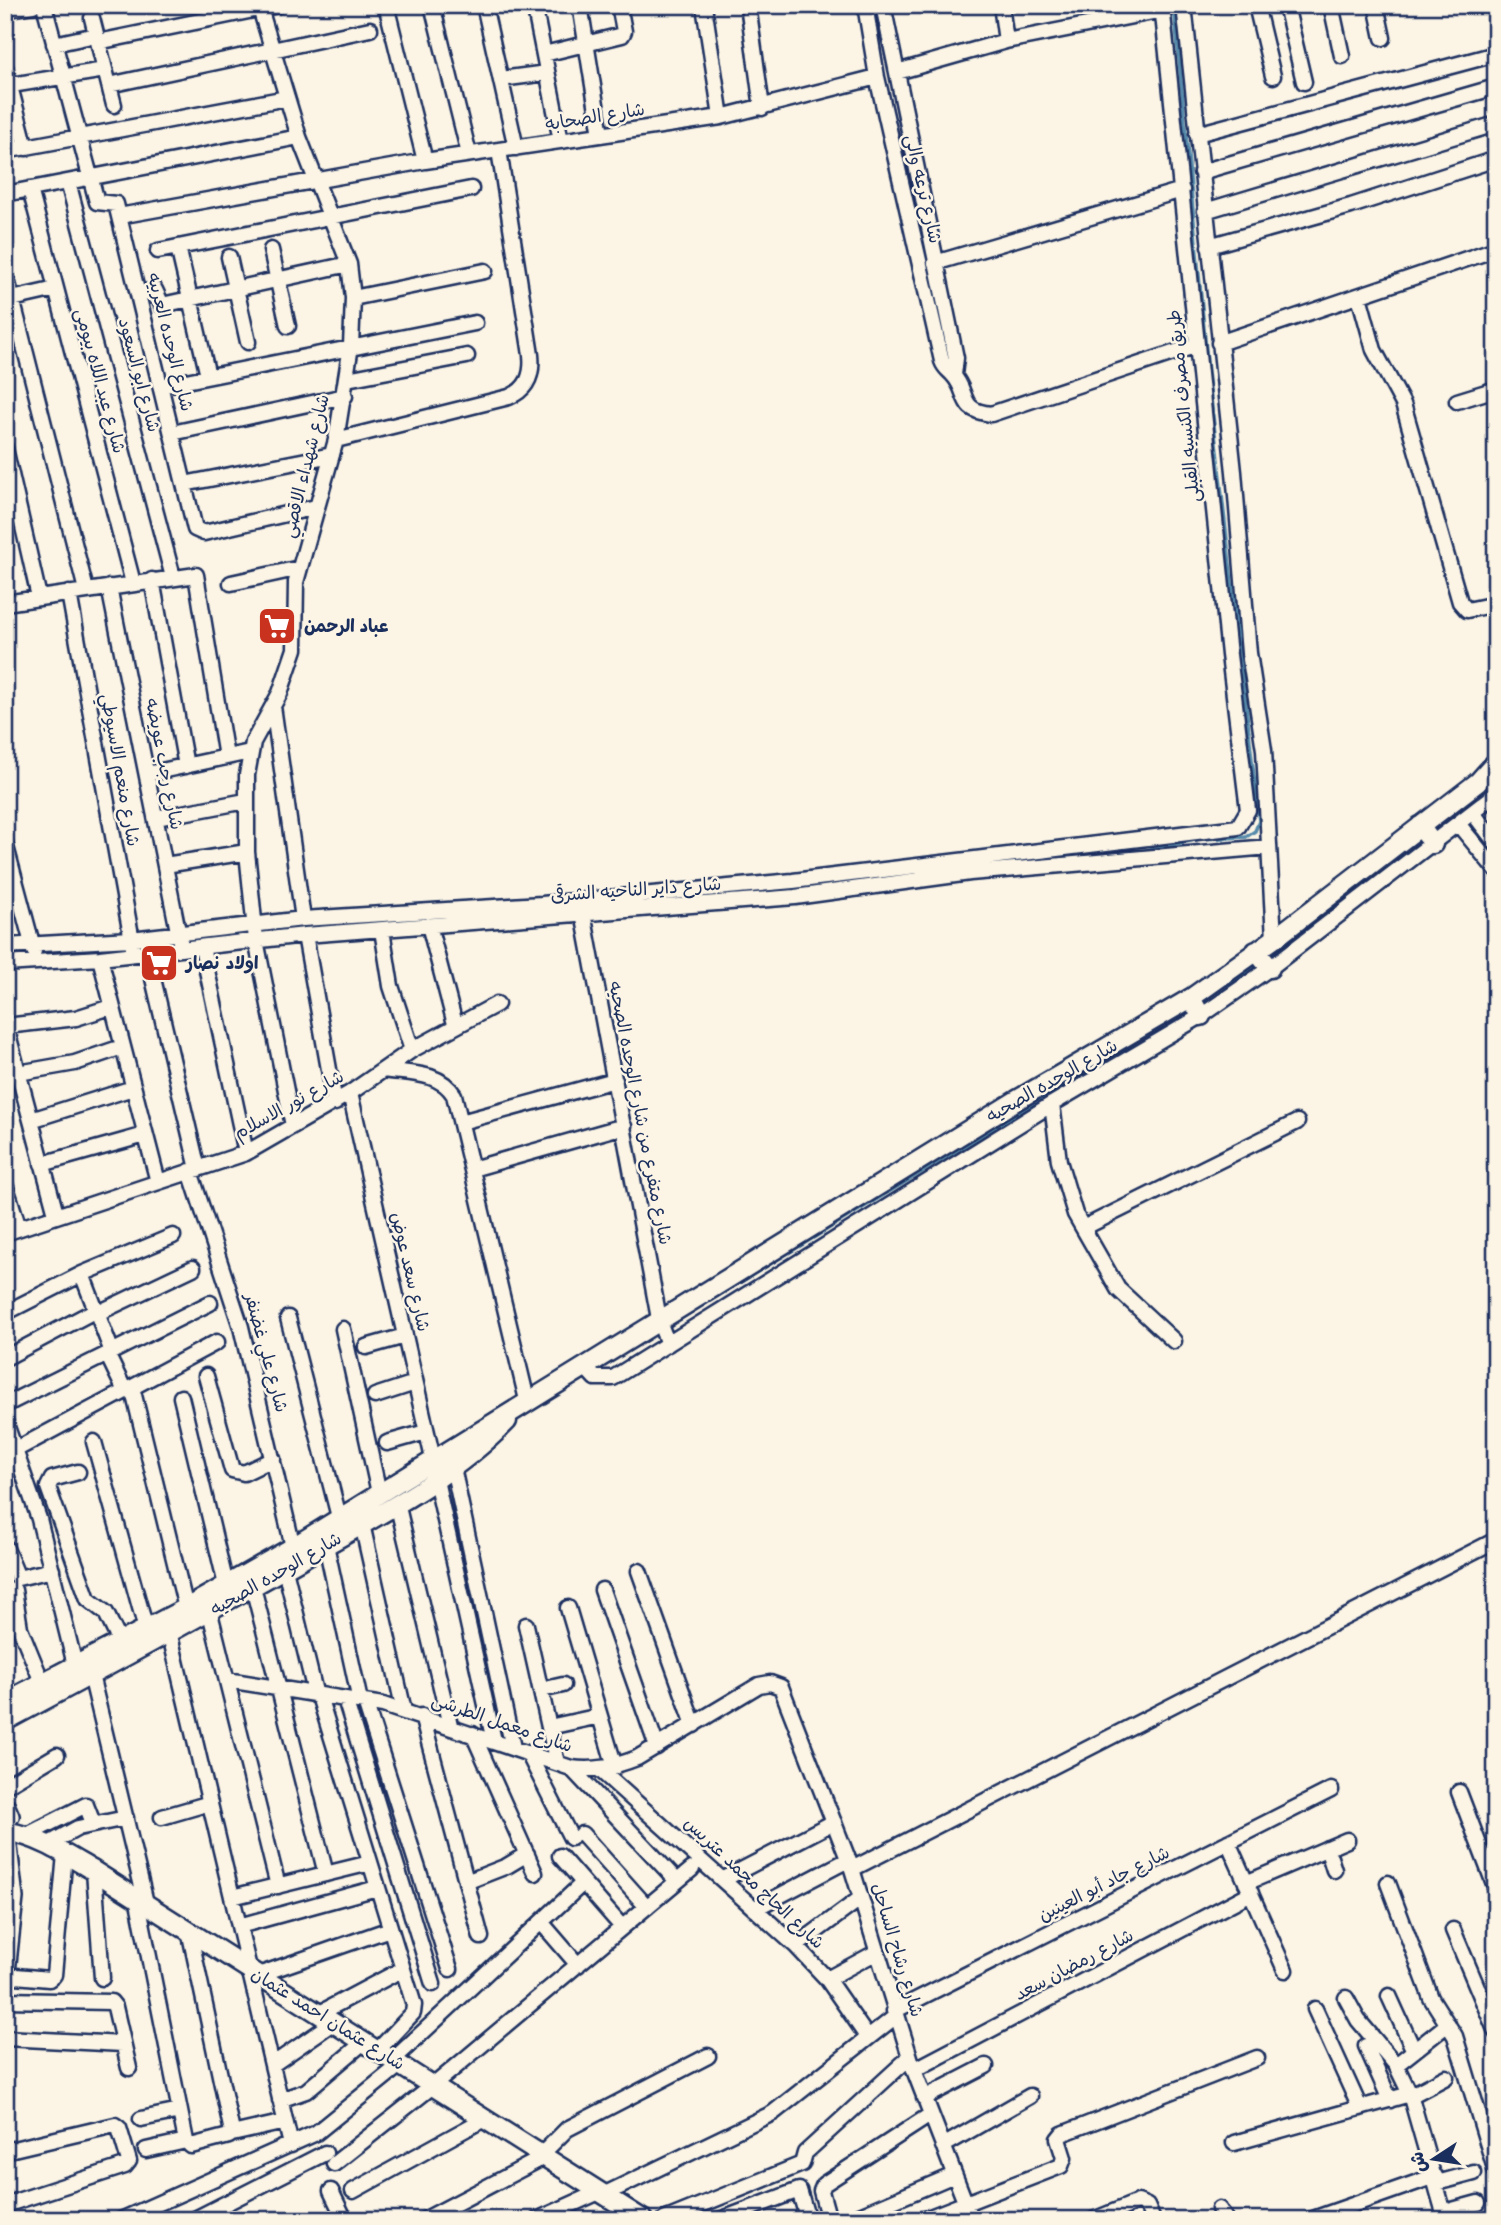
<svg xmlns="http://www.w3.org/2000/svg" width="1501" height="2225" viewBox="0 0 1501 2225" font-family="'Balsamiq Sans','Playpen Sans Arabic',sans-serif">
	<rect width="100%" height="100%" fill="#fcf5e5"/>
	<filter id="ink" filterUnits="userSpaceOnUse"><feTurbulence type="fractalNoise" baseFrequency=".0143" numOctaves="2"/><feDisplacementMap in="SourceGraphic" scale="14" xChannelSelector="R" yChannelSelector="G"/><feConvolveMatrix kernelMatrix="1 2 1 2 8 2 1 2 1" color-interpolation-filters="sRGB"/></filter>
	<g filter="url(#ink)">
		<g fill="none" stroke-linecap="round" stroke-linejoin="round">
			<path stroke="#568bab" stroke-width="3.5" d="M1486,786L1496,778
				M1429,831L1447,817
				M1077,857L1141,851L1200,839L1246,837L1255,831L1259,821L1208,372L1174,5
				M698,897L732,894
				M1269,957L1420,838
				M1202,1001L1260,963
				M667,1327L1186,1011
				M610,1362L660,1331"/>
			<g stroke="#1b2f5e" stroke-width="19">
				<path id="minor" d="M44,5L97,202L116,204L195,529L204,533L316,507
					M259,5L299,137L349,264L353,298L351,346L336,440L296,582L295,649L280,693L253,742L247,775V852L256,940L293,1126
					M386,5L425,161
					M432,5L469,154
					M484,5L516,148
					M534,5L561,141
					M580,5L601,135
					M748,5L762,108
					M865,5L877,77L942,361C945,369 948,369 953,375C970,393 957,410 991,414L1197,345
					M883,5L956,358L954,375
					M1001,5L1006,41
					M1184,5L1234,472L1249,653L1264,750L1274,939
					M1256,5L1273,76
					M1286,5L1304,82
					M1331,5L1342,56
					M1376,5L1383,38
					M704,6L721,117
					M5,10L33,5
					M92,18L114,105
					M98,42L278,5
					M54,44L96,35
					M544,54L622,35L624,31L619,5
					M5,67L26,148
					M897,72L1006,41L1163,10
					M501,79L547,73
					M109,85L370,29
					M5,86L105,70
					M1197,134L1496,54
					M5,151L287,98
					M1201,172L1496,87
					M68,182L173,577
					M30,189L133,583
					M5,194L299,137
					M1205,211L1496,124
					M119,216L425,161L721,117L877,77
					M1209,246L1351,206L1496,159
					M178,247L208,376
					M271,250L288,326
					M158,251L471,189
					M229,257L248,342
					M935,263L1182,190
					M5,271L86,590
					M138,294L155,290L162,305L349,264
					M1359,296L1374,350L1403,404L1460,602L1467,610L1496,604
					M353,298L485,271
					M12,299L56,289
					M1219,343L1496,249
					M347,379L467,356
					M161,386L475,323
					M1457,401L1496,389
					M172,433L345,396
					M336,440L509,397C528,389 533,374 531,355L499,150
					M5,448L39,597
					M184,484L332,455
					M152,580L186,766
					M231,583L300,568
					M109,587L180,941
					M69,593L133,946
					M5,603L196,575L226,757
					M273,706L303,919
					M147,774L250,752
					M1473,813L1496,843
					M156,818L246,801
					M1459,825L1496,870
					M5,843L34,951
					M165,865L247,852
					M583,913L660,1324L668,1344
					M429,925L455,1024
					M382,930L391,986L412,1050
					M305,935L335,1103
					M5,946L131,939L303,919L542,904L793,881L1238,827L1248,810L1229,655L1162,5
					M202,947L246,1153
					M147,953L198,1169
					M100,958L158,1182
					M5,964L100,958L305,935L795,897L970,873L1269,847
					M5,1023L56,1214
					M6,1026L76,1018L111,1007
					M384,1070C409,1074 439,1071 454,1095L527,1400
					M18,1073L75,1063L122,1047
					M350,1093L433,1459
					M1052,1104L1059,1161L1075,1214L1118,1289L1174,1341
					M31,1120L133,1088
					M461,1122L615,1080
					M42,1164L145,1135
					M472,1169L624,1126
					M190,1171L241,1327L293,1547
					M5,1184L19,1228
					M1083,1228L1297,1122
					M5,1233L246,1153L350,1093L412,1050L497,1004
					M82,1274L112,1352
					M5,1313L82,1274L173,1236
					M98,1313L193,1268
					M288,1318L339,1517
					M343,1329L379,1493
					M366,1347L405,1336
					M107,1354L125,1391
					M5,1358L96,1310
					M585,1367L595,1378H613L1052,1104L1201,1016L1270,968L1496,794
					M206,1376L232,1470L244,1473L273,1459
					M132,1387L186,1608
					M375,1396L415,1383
					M181,1397L226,1585
					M5,1405L210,1303
					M5,1421L39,1519L75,1665
					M94,1442L146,1629
					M387,1443L426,1432
					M15,1450L217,1342
					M451,1458L513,1748
					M78,1472L52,1479L48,1487L88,1599L106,1613L120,1642
					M436,1480L494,1741
					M397,1503L450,1725
					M362,1524L404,1711
					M326,1545L360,1701
					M5,1546L18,1578L52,1570
					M285,1569L316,1696
					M639,1571L694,1725
					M253,1587L326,1874
					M14,1590L20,1628L42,1682
					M602,1590L657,1747
					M568,1608L615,1767
					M210,1613L278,1886
					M167,1623L291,2145
					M526,1625L557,1763
					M91,1675L146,1903
					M227,1680L383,1705L571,1768C595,1771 614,1767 637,1758L759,1685L770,1683L781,1687L852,1869L914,2070L972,2220
					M541,1690L563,1685
					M319,1696L414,2005L413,2013L378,2050
					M345,1699L433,1984
					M365,1702L450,1969
					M422,1716L481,1937
					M549,1727L600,1716
					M473,1734L535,1873
					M528,1753L571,1838
					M571,1768L677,1881
					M600,1770L796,1946L827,1979L868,2038
					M5,1786L57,1755
					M1459,1792L1496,1889
					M162,1817L210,1803
					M582,1834L647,1907
					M27,1835L86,1805L93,1823
					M1228,1842L1285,1970
					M49,1844L78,1828L126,1818
					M1327,1848L1334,1870
					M560,1856L622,1927
					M852,1869L1496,1540
					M94,1871L102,1978
					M724,1879L834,1822
					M466,1882L507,1866L527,1854
					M1246,1883L1347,1840
					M1388,1883L1431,1998L1455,2036L1496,2172
					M137,1897L186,2141
					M232,1897L370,1863
					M756,1908L848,1860
					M541,1922L578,1965
					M239,1926L377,1888
					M1453,1930L1496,2032
					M796,1946L861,1898
					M5,1975L49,1979L54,1975L65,1854
					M258,1975L390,1929
					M827,1979L877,1952
					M1389,1996L1414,2051
					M1346,1998L1358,2020L1396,2065L1410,2094L1446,2220
					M5,2000L111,2002L115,2007L129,2068
					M1315,2009L1360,2108
					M894,2011L1331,1790
					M320,2013L403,1969
					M5,2038L123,2044
					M1366,2046L1390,2100
					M394,2059L583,1883
					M272,2065L334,2022
					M1396,2065L1448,2024
					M914,2070L1251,1893
					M1410,2096L1446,2077
					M924,2098L986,2066
					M280,2100L306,2091L365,2041
					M141,2119L180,2111
					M232,2134L285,2122
					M186,2141L191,2146L229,2136L232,2132L189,1930
					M1234,2143L1410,2094
					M943,2146L1030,2096
					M146,2150L186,2141
					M5,2151L115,2125L119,2128L129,2161L125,2166L5,2205
					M542,2154L567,2129L708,2056
					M334,2164L434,2085L692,1869
					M1437,2183L1474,2173
					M331,2191L345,2220
					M353,2191L486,2118
					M605,2194L773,2113L896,2016
					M1219,2209L1226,2220
					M1445,2212L1478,2203
					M121,2220L316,2133L401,2064
					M193,2220L325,2153
					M424,2220L546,2156
					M537,2220L601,2191
					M664,2220L802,2164L805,2153L910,2057
					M720,2220L799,2190L808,2220
					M829,2220L821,2191L824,2184L930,2115
					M848,2220L954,2175
					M922,2220L1061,2166L1064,2158L1058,2139L1062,2134L1257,2058
					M1093,2220L1138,2202L1147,2206L1153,2220
					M1310,2220L1435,2176"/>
			</g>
			<g stroke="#1b2f5e" stroke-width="23">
				<path id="tertiary" d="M1420,826L1433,844
					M1256,951L1270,968
					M1191,998L1201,1016
					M5,1702L186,1608L293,1547L1017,1100L1191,998L1274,939L1478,782L1496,762
					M5,1721C108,1666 209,1612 310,1554C379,1515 452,1478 507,1421
					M5,1831C40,1837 65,1854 94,1871L644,2220"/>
			</g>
			<g stroke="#1b2f5e" stroke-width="24">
				<path id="secondary" d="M5,1807L9,1816L5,1821
					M5,1830L13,1898L5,1972"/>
			</g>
			<use href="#minor" stroke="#fcf5e5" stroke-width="14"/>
			<use href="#tertiary" stroke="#fcf5e5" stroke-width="18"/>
			<use href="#secondary" stroke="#fcf5e5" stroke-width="19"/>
		</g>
	</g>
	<defs>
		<g id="supermarket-square" transform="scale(2.0125)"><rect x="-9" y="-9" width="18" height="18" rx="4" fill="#c8321e" stroke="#fcf5e5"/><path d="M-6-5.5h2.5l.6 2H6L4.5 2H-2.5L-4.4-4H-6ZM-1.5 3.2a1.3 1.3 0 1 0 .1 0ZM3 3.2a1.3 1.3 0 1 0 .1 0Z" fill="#fff"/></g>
	</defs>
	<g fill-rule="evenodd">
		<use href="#supermarket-square" x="277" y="626"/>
		<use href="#supermarket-square" x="159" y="963"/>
	</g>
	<g text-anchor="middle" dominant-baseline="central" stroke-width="5" stroke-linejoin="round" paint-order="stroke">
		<g font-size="18" fill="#1b2f5e" stroke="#fcf5e5">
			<text transform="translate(595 117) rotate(-9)">شارع الصحابه</text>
			<text transform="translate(923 189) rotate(77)">شارع ترعه والى</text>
			<text transform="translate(170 342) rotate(76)">شارع الوحده العربيه</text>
			<text transform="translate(139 375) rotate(75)">شارع ابو السعود</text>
			<text transform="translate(100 381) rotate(75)">شارع عبد اللاه بيومى</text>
			<text transform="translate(1184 406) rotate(-96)">طريق مصرف الكنسيه القبلى</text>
			<text transform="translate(306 466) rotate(-76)">شارع شهداء الاقصي</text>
			<text transform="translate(164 764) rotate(79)">شارع رجب عويضه</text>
			<text transform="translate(120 770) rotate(80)">شارع منعم الاسيوطي</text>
			<text transform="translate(636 890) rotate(-4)">شارع داير الناحيه الشرقى</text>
			<text transform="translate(1052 1081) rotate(-30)">شارع الوحده الصحيه</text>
			<text transform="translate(289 1105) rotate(-29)">شارع نور الاسلام</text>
			<text transform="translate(640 1113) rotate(79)">شارع متفرع من شارع الوحده الصحيه</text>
			<text transform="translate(410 1272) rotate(77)">شارع سعد عوض</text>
			<text transform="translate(266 1353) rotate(75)">شارع علي غضنفر</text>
			<text transform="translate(276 1574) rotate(-30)">شارع الوحده الصحيه</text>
			<text transform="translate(502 1723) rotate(19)">شارع معمل الطرشى</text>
			<text transform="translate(754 1883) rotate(43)">شارع الحاج محمد عتريس</text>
			<text transform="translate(1104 1884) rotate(-27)">شارع جاد أبو العينين</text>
			<text transform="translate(897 1950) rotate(73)">شارع رشاح الساحل</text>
			<text transform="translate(1074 1965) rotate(-28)">شارع رمضان سعد</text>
			<text transform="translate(328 2019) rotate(32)">شارع عثمان احمد عثمان</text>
		</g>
		<g font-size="18" font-weight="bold" fill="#1b2f5e" stroke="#fcf5e5" text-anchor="start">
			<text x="304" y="626">عباد الرحمن</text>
			<text x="186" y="963">اولاد نصار</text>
		</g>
	</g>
	<rect width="1501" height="2225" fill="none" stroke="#fcf5e5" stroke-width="28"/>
	<rect x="14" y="14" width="1473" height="2197" fill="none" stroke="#1b2f5e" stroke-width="2.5" filter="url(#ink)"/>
	<g transform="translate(1434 2159) rotate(258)" stroke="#fcf5e5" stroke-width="5" paint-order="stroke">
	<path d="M0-5L12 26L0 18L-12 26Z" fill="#1b2f5e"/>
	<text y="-10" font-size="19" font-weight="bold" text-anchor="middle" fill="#1b2f5e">ش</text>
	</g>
</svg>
